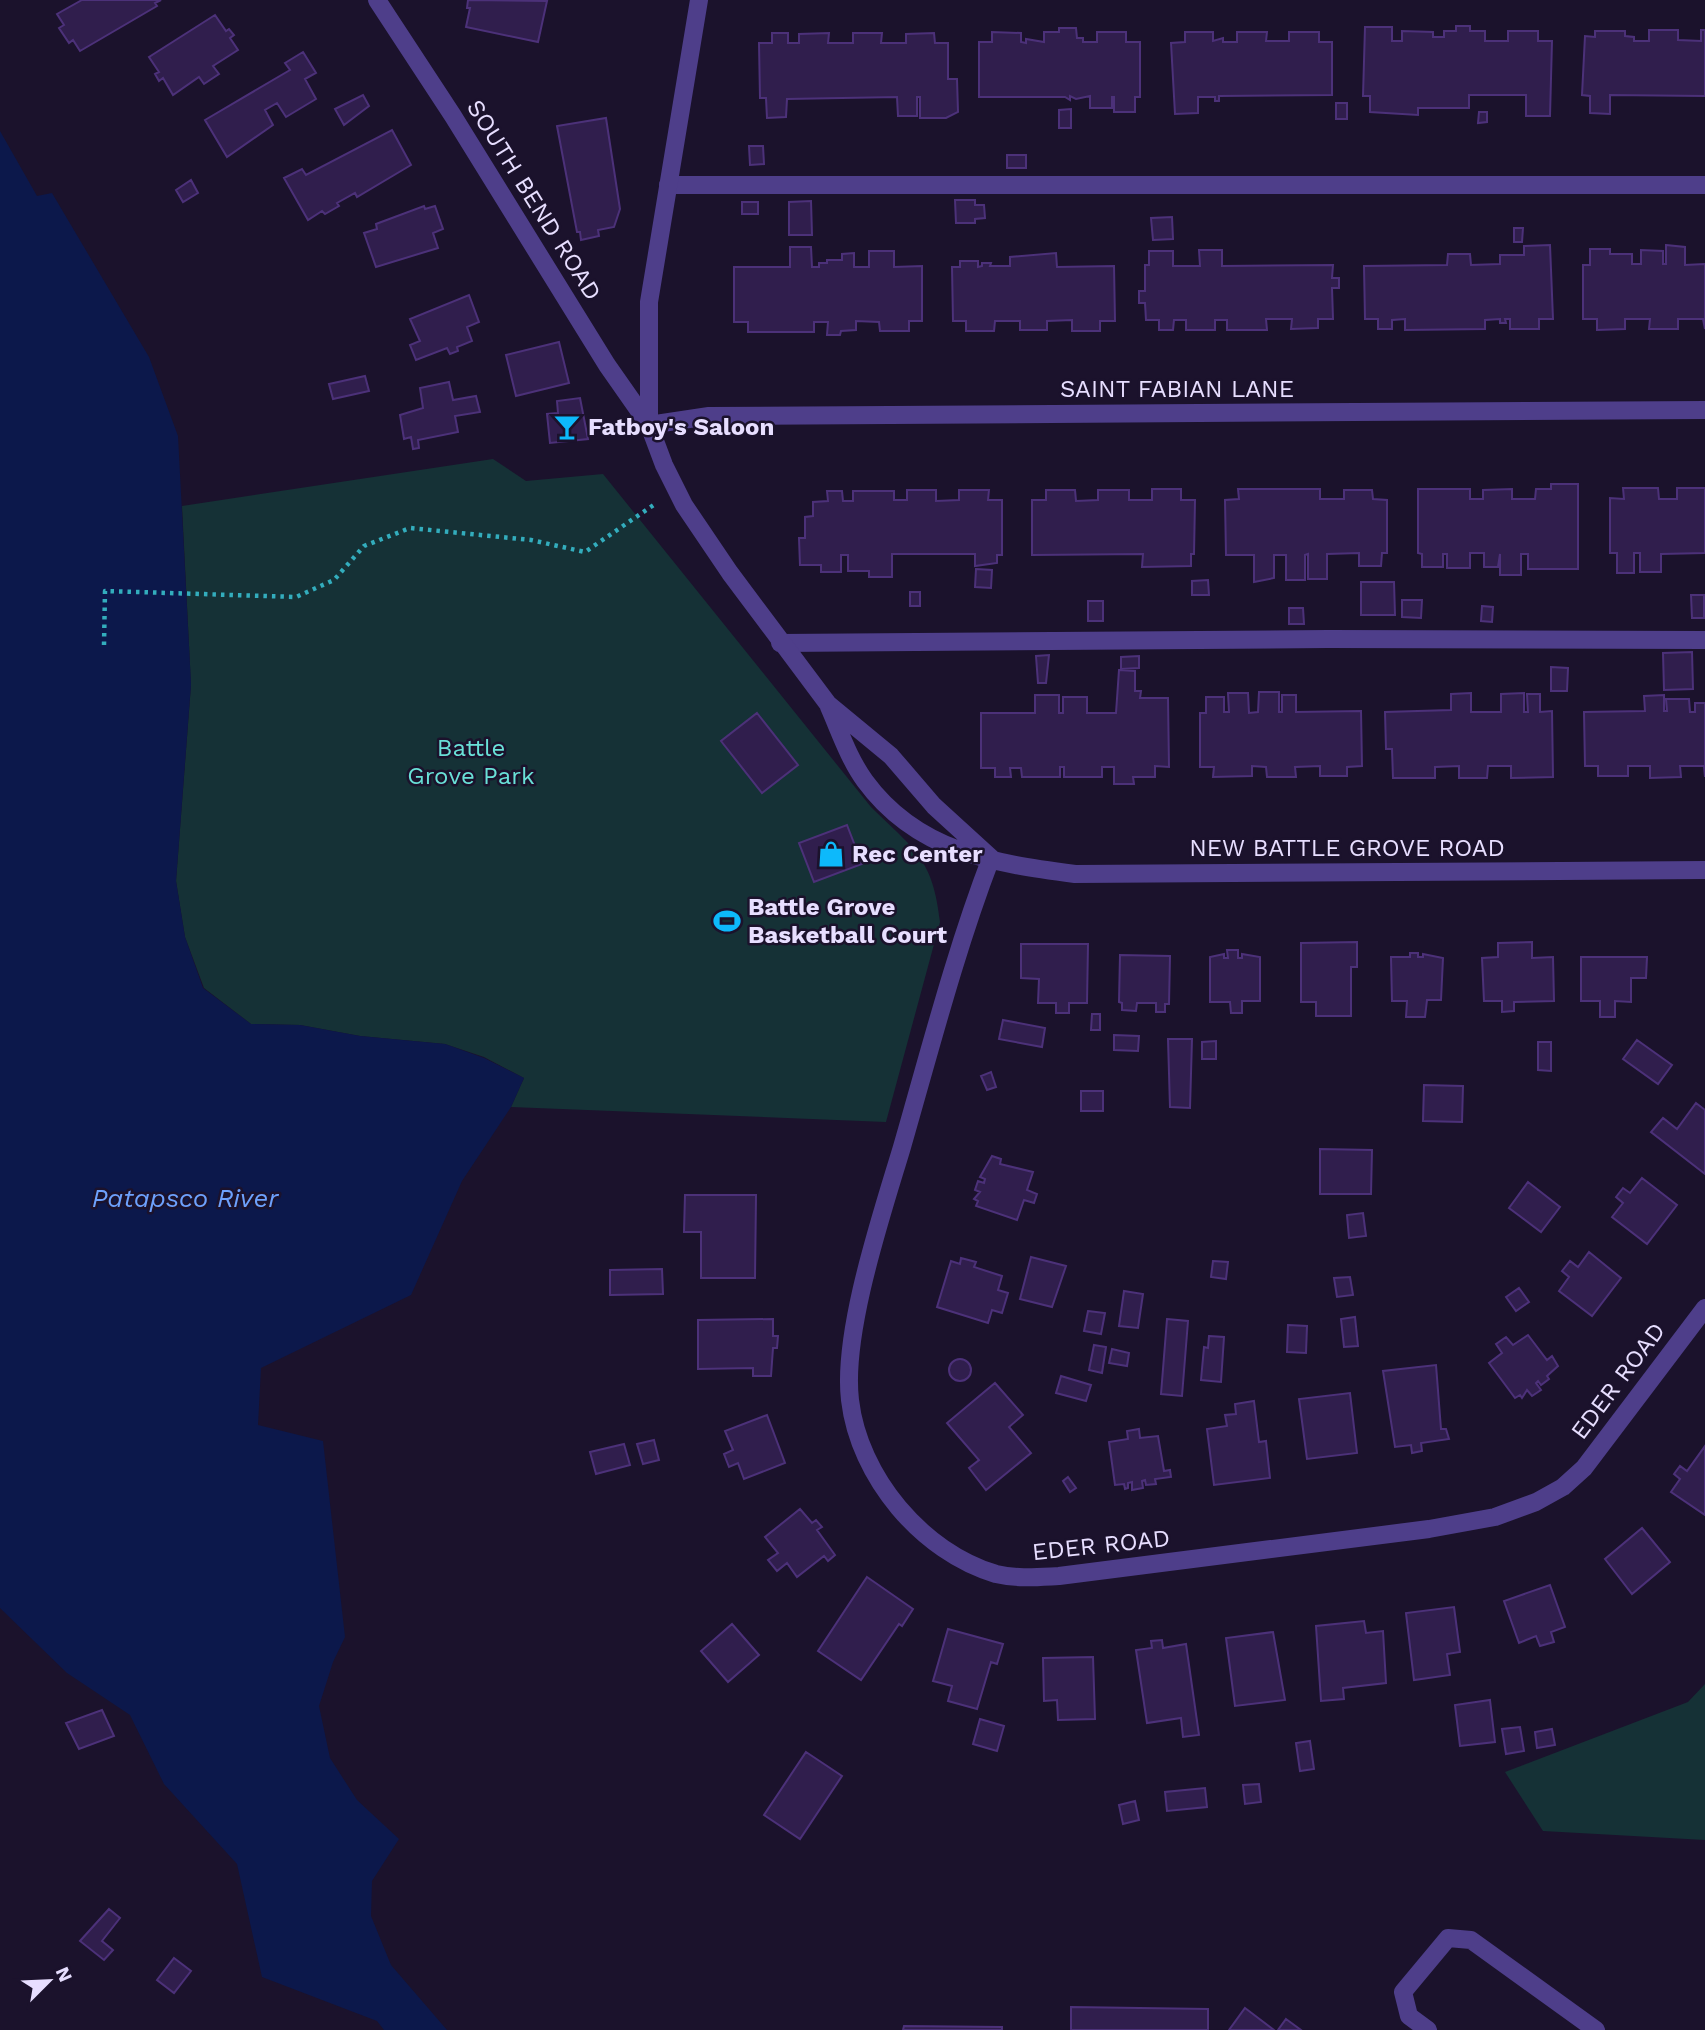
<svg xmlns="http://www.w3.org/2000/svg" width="1705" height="2030" viewBox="0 0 1705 2030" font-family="'Work Sans',sans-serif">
	<rect width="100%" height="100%" fill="#1b122c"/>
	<path fill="#153136" d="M493,459L526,481L603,474L871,807C915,850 933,859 940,922L886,1122L511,1107L524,1078L484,1057L445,1044L360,1036L300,1025L251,1024L204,988L185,937L176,881L191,685L182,506Z
		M1705,1684V1840L1543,1831L1505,1772L1688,1702Z"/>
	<path fill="#0c184b" d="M0,131L37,196L52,193L149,357L178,436L191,684L176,881L185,937L203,988L251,1024L300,1025L360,1036L445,1044L484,1058L524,1078L511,1107L462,1181L411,1295L261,1368L258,1425L323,1441L345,1637L333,1662L319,1706L330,1758L357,1800L399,1839L372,1881L371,1916L391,1965L447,2030H384L377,2021L262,1977L237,1864L164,1784L130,1715L67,1673L0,1608Z"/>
	<path fill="#301e4d" stroke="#4c3179" stroke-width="2" d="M82,0H161L155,3L157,6L80,51L73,40L69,43L59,28L64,25L57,14Z
		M468,0L547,1L538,42L466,27L470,8H467Z
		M215,15L226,31L229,29L234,35L230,38L238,50L213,66L219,74L204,84L199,77L173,95L163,78L159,81L155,74L159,72L149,57Z
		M1456,26H1470V31H1485V41H1508V31H1538V41H1552L1550,116H1526V95H1469V108H1418V115L1370,112V96H1363L1365,27H1392V41H1402V31L1433,32V37H1444V31H1456Z
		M1059,28H1076L1077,38H1083V42H1097V32H1126V42H1140V97H1135V112H1114V97H1112V108H1090V96L1076,99L1070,96V100L1065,97H979V42H992V32L1021,33V42L1026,43V39L1044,42V32H1059Z
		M1649,30H1678V40L1701,41V30H1705V96L1610,95V114L1590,113V96L1582,95L1585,36L1595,37V31H1625V36L1634,37V41H1649Z
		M1185,32H1213V41L1223,38V42H1237V32H1267L1266,41H1289V32H1319V42H1332V95L1219,96V101H1215V97H1198V113L1175,114L1171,43L1185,42Z
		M772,33H788V43H799V34L829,33L828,43H853V33H882L881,43H906V34L934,33L935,43H948V79H957L958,112L946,118H920V97H917V116H898L897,97L787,99L786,117L767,118L766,98H760L759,43H772Z
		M303,52L316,73L305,79L316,99L286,117L277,103L265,110L273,125L227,157L205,120L290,70L285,63Z
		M363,95L369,106L344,125L335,109Z
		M1336,103H1347V119H1336Z
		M1071,109V128H1059V110Z
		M1479,112H1487V122L1478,123Z
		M606,118L620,209L614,227L598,230L599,236L581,240L580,232H577L557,126Z
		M392,130L411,165L357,197L355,193L337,203L339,206L325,214L322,211L308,220L284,178L302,169L306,175Z
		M749,146H763L764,164L750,165Z
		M1007,155H1026V168H1007Z
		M191,180L198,193L183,202L176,190Z
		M955,200H975V205H984L985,218L975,219V223H956Z
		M811,201L812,235H789V202Z
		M742,202H758V214H742Z
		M424,206L425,209L435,206L443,229L433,233L438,248L376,267L364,233L377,229L376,224Z
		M1172,217L1173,239L1153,240L1151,218Z
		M1514,228H1523L1522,242H1514Z
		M1550,245L1553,319H1539V329H1510V319H1505L1506,323H1500V319L1485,320V329L1405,330V319L1392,320V329H1378V319H1365L1364,266L1447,265L1448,254H1470L1471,265L1500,264V255H1524V246Z
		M1666,245L1685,247V265L1705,264V329L1703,319H1678V329H1649L1650,319H1625V329L1597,330V319H1583V265H1590V249H1610V254H1632V264H1641V250L1663,251V264H1666Z
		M790,247H811L812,267H819V263H827V260H842V254L854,253V267H869V251H894V267L922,266V321H909V331H880L879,322L856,321V330L841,331L840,335H827L828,322H814V332H748V322H734V267H790Z
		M1199,250H1222V266L1333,265L1332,278H1339V288H1332L1333,319H1318V328L1291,329L1292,319H1266L1267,330H1227V320H1215V330H1186V320H1174L1173,330H1159V320H1146L1145,303H1139V291H1145V265H1149V251H1173V266H1200Z
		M1056,253L1057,267L1114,266L1115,321H1100V331H1072V320L1047,321V330H1020V321H995L994,331H966V321H953L952,267H960V261H978V267L982,266V263H991L990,266H1010V257Z
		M469,295L479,322L467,327L472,341L457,347L458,351L450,354L447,348L416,360L410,345L420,341L410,319Z
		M559,342L569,383L516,396L506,355Z
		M365,376L369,391L333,399L329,384Z
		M449,382L453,400L476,396L480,412L455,416L458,432L418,440L419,448L413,449L411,437L404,439L400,415L423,408L420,388Z
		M580,398L588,439L550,443L547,414L558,413L557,401Z
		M1551,484H1578V569H1528V554H1521V575H1500V554L1498,567H1484V553H1470V568H1447V554H1443V567H1422V554L1418,553V489H1470V499H1483V490L1512,489V499H1535L1536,489H1551Z
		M1623,488H1658L1659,499H1677V488H1705V553L1661,554V572H1640V553H1634V573H1617V553H1610V498L1624,499Z
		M1152,489H1181V500H1195L1194,554H1191V566L1142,567L1143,554L1032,555V500H1046V490H1075L1076,501L1098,500V490H1129V500H1152Z
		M1238,489H1320V499H1344V490H1372L1373,499L1387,500V553H1382L1381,566H1359V553L1327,554V579H1308V554L1305,555V580H1286V555H1274V578L1254,582V555H1226L1225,500L1239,499Z
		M907,490H936V501L959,500V490H989L988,500H1002V555H997V563L975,566V554H892V577H869V571H848V555H841V572H821V565H800L799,538H805V517L813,516V502L828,501L827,491H842L843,501H853V491H894V500H907Z
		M976,569L992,570L991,588L975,587Z
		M1208,580L1209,595H1192V581Z
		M1361,582H1394L1395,615H1361Z
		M910,592H920V606H910Z
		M1691,595H1704V618H1692Z
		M1402,600H1422L1421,618L1402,617Z
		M1088,601H1103V621H1088Z
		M1482,606L1493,607L1492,622L1481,621Z
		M1289,608H1303L1304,624H1289Z
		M1692,652L1693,689L1664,690L1663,653Z
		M1049,655L1046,683H1038L1036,656Z
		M1139,656V668L1121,669V657Z
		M1551,667L1568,668L1567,691H1551Z
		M1119,670L1135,671V691H1141L1140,698H1168L1169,767L1155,766V777H1133L1134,784H1114V767H1102V777H1064V767H1060V777H1022L1021,768H1010L1011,777H995V768H981V713H1035V695H1059V713H1063V697H1087V713H1116Z
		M1259,692H1279V712H1282V695H1296V712L1361,711L1362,766L1347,767V776H1320V766L1295,767L1296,777H1267L1266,767L1252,766V776L1213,777L1214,767H1200V713H1206V697H1224V712H1229L1228,693H1248L1249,713L1258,712Z
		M1471,693V712H1501V694L1524,693V712H1528L1527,694H1540V712L1552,711L1553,777L1511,778V766H1488L1487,778H1459V766L1435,767V778H1393L1392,749H1386L1385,712L1451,710V694Z
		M1664,695V711H1667L1666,699H1689L1690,712H1695V703H1705V777L1704,766H1680L1681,777L1650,778V766H1628V776H1598V766H1585L1584,712L1645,711L1644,696Z
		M757,713L798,765L762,793L721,741Z
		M847,825L862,864L814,882L799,843Z
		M1357,942V967H1351V1016H1316V1002H1301V943Z
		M1532,942V958L1553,957L1554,1001L1514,1002V1011L1502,1012V1001H1484L1482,958L1498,957V943Z
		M1021,944H1088L1087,1003H1069V1013H1056V1003H1038L1039,979L1021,978Z
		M1227,950H1238V958H1242V954L1260,957V1001H1242V1013H1231L1230,1002H1210V957L1224,954V958H1228Z
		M1410,953H1418V957H1423V954L1443,958L1441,1000H1427L1425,1017H1406L1407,1001H1392L1391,957H1410Z
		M1120,955L1170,956L1169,1004H1165V1012H1156V1003H1137L1136,1011L1122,1010V1003L1119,1002Z
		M1581,957H1647L1646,978H1631V1002L1615,1001V1017H1600V1001H1581Z
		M1092,1014H1100V1030H1091Z
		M1003,1020L1045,1028L1042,1047L999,1039Z
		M1114,1035L1139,1036L1138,1051L1114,1050Z
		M1168,1039H1192L1190,1108L1170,1107Z
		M1637,1040L1672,1065L1658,1084L1623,1059Z
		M1216,1041V1059H1202V1042Z
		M1538,1042H1551V1071L1538,1070Z
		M991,1072L996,1087L987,1090L981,1076Z
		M1424,1085L1463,1086L1462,1122L1423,1121Z
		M1081,1091H1103V1111H1081Z
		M1696,1103L1705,1110V1174L1651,1132L1663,1118L1677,1129Z
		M1320,1149L1372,1150L1371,1194H1320Z
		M992,1156L1001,1159L1000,1164L1033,1172L1027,1190L1037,1194L1034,1203L1024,1200L1017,1220L976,1206L978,1201L974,1199L980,1192L975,1190L978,1181L984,1183L985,1179L980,1177Z
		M1642,1178L1677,1205L1647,1244L1612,1217L1623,1203L1616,1197L1623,1188L1630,1193Z
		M1528,1182L1560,1207L1541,1232L1509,1208Z
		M685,1195H756L755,1278H701V1232H684Z
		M1363,1213L1366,1236L1349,1238L1347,1215Z
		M1589,1252L1621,1278L1592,1316L1559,1291L1569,1277L1562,1271L1570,1261L1578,1267Z
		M1031,1257L1066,1266L1052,1307L1020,1299Z
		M961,1258L976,1262L974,1267L1002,1276L998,1290L1008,1293L1002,1313L992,1310L988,1323L937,1307L951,1261L960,1264Z
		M1213,1261L1228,1262L1226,1279L1211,1277Z
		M662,1269L663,1294L610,1295V1270Z
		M1350,1277L1353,1295L1337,1297L1334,1278Z
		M1519,1288L1529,1302L1516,1311L1506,1297Z
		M1124,1291L1143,1294L1138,1328L1119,1326Z
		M1088,1311L1105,1313L1101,1334L1084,1331Z
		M1355,1317L1358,1346L1344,1347L1341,1319Z
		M773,1319V1336H778L777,1348H773L771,1376H753V1368L698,1369V1320Z
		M1167,1319L1188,1321L1182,1396L1161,1394Z
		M1288,1325L1307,1326L1306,1353L1287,1352Z
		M1528,1335L1547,1360L1552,1356L1558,1366L1547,1376L1549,1379L1541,1385L1538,1381L1536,1383L1541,1390L1532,1396L1527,1390L1522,1398L1520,1395L1515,1398L1489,1363L1502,1353L1496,1344L1506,1337L1513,1345Z
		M1209,1336L1224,1337L1221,1382L1201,1380L1204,1347L1208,1348Z
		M1094,1345L1106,1347L1102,1373L1089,1370Z
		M1112,1349L1129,1353L1127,1366L1109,1363Z
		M949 1370a11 11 0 1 1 22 0a11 11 0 1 1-22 0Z
		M1436,1365L1441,1429H1446L1449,1439L1421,1443L1422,1451L1412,1453L1411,1445L1395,1447L1383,1371Z
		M1061,1376L1091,1385L1086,1401L1056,1393Z
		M995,1383L1023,1415L1009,1427L1031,1453L986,1490L969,1468L979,1460L947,1423Z
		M1350,1393L1357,1453L1307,1459L1299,1399Z
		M1254,1401L1259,1442L1266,1441L1270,1478L1214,1485L1207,1429L1227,1426L1225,1415L1236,1414L1235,1404Z
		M767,1415L785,1463L744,1479L738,1463L729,1467L724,1454L733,1450L725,1431Z
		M1139,1429L1140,1438L1158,1436L1164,1471L1170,1470L1171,1477L1155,1479L1156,1484L1146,1485L1145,1480L1142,1481L1143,1488L1132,1490V1482L1128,1483V1488L1125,1489L1124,1484L1115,1485L1109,1442L1128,1439L1127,1431Z
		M654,1440L659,1460L643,1464L637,1444Z
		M624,1444L630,1465L596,1474L590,1452Z
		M1705,1446V1515L1671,1492L1680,1479L1674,1474L1680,1466L1687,1471Z
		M1068,1477L1076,1488L1070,1492L1063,1481Z
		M800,1509L812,1523L816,1520L822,1527L817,1530L835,1555L828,1561L824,1556L797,1577L787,1563L777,1571L768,1560L778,1553L765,1537Z
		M1642,1528L1670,1562L1632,1594L1605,1559Z
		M867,1577L913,1609L902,1626L899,1624L861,1680L818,1651Z
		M1550,1585L1565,1627L1551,1632L1554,1642L1540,1646L1536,1636L1519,1643L1504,1601Z
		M1454,1607L1460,1652L1447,1654L1450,1675L1414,1680L1406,1613Z
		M1364,1621L1366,1633L1383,1631L1386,1683L1343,1688L1344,1699L1321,1701L1316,1626Z
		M732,1624L759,1655L728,1682L701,1651Z
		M948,1629L1003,1644L997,1664L991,1662L977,1709L948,1701L952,1686L933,1681Z
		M1273,1632L1285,1700L1235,1706L1226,1638Z
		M1162,1640L1163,1648L1186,1644L1199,1735L1183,1737L1181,1718L1147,1723L1136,1650L1152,1648L1151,1641Z
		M1093,1657L1095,1719L1058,1720L1057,1700L1044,1701L1043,1658Z
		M1490,1700L1495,1742L1460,1746L1455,1705Z
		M102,1710L114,1736L79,1749L66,1723Z
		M980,1719L1004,1726L997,1751L973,1744Z
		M1520,1727L1524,1751L1506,1754L1502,1729Z
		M1552,1729L1555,1745L1537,1748L1535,1732Z
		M1310,1741L1314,1769L1300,1771L1296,1743Z
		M806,1752L842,1776L800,1839L764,1815Z
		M1259,1784L1261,1802L1245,1804L1243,1785Z
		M1205,1788L1207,1807L1167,1811L1165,1792Z
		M1135,1801L1139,1820L1123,1824L1119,1805Z
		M109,1909L120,1918L102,1941L113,1950L104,1960L80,1941Z
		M174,1958L191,1971L174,1993L157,1980Z
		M1071,2007L1208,2009V2030H1071Z
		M1245,2008L1274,2030H1229Z
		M1286,2019L1301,2030H1278Z
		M904,2026L1002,2027V2030H903Z"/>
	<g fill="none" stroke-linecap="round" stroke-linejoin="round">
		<path stroke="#33adbd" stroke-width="4.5" stroke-dasharray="3.5 5" stroke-linecap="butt" d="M104,645L105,591L296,597L334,580L364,546L410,528L531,540L585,552L655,504"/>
		<path stroke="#4e3e8a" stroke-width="18" d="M668,185H1705
			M780,643L1328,639L1705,640
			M1428,2030L1409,2016L1403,1992L1448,1938L1471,1940L1596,2030"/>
		<path stroke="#4e3e8a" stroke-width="18" d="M377,0L453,116L607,365L649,425L664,465L684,505L730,573L828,704L891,756L934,806L991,858
			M649,425L709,416L1705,410
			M649,425V302L699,0
			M829,707C840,732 849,759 865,781C917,852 993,863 1075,874L1705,870
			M991,858C955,952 930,1050 902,1147C882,1214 842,1332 850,1400C859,1477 922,1552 996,1574C1017,1579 1038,1577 1059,1576L1429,1529L1495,1517L1536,1502L1563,1487L1584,1468L1705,1308"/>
	</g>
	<defs>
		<g id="bar-bare" transform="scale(2.1)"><path d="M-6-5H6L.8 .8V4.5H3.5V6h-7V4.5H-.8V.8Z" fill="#0db9fb" stroke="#1b122c" stroke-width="2.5" paint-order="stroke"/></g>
		<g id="shop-bare" transform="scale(2.1)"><path d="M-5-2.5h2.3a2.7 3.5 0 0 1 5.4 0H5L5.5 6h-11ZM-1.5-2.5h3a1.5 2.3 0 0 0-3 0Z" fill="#0db9fb" stroke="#1b122c" stroke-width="2.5" paint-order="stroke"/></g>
		<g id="stadium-bare" transform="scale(2.1)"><path d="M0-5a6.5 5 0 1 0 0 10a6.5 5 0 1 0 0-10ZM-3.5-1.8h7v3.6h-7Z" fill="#0db9fb" stroke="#1b122c" stroke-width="2.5" paint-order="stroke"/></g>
	</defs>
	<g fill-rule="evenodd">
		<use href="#bar-bare" x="567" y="427"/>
		<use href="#shop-bare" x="831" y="854"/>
		<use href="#stadium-bare" x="727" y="921"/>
	</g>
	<g text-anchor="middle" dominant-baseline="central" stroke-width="5" stroke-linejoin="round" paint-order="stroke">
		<g font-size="24" fill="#e7deff" stroke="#1b122c">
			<text transform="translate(534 200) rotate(58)">SOUTH BEND ROAD</text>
			<text x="1177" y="389">SAINT FABIAN LANE</text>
			<text x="1347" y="848">NEW BATTLE GROVE ROAD</text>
			<text transform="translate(1618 1381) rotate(-53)">EDER ROAD</text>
			<text transform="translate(1101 1545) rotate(-6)">EDER ROAD</text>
		</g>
		<g font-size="24" font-weight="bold" fill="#e7deff" stroke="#1b122c" text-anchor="start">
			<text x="588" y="427">Fatboy's Saloon</text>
			<text x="852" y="854">Rec Center</text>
			<text x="748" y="907">Battle Grove<tspan x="748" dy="28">Basketball Court</tspan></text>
		</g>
		<g font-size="24" fill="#69e0d7" stroke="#1b122c">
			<text x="471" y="748">Battle<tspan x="471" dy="28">Grove Park</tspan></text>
		</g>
		<g font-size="26" font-style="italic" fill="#6da1fd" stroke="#1b122c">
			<text x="185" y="1198">Patapsco River</text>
		</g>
	</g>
	<g transform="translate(49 1981) rotate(66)" stroke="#1b122c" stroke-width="5" paint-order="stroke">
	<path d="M0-5L12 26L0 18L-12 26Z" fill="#e7deff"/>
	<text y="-10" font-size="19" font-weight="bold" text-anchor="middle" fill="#e7deff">N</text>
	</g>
</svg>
